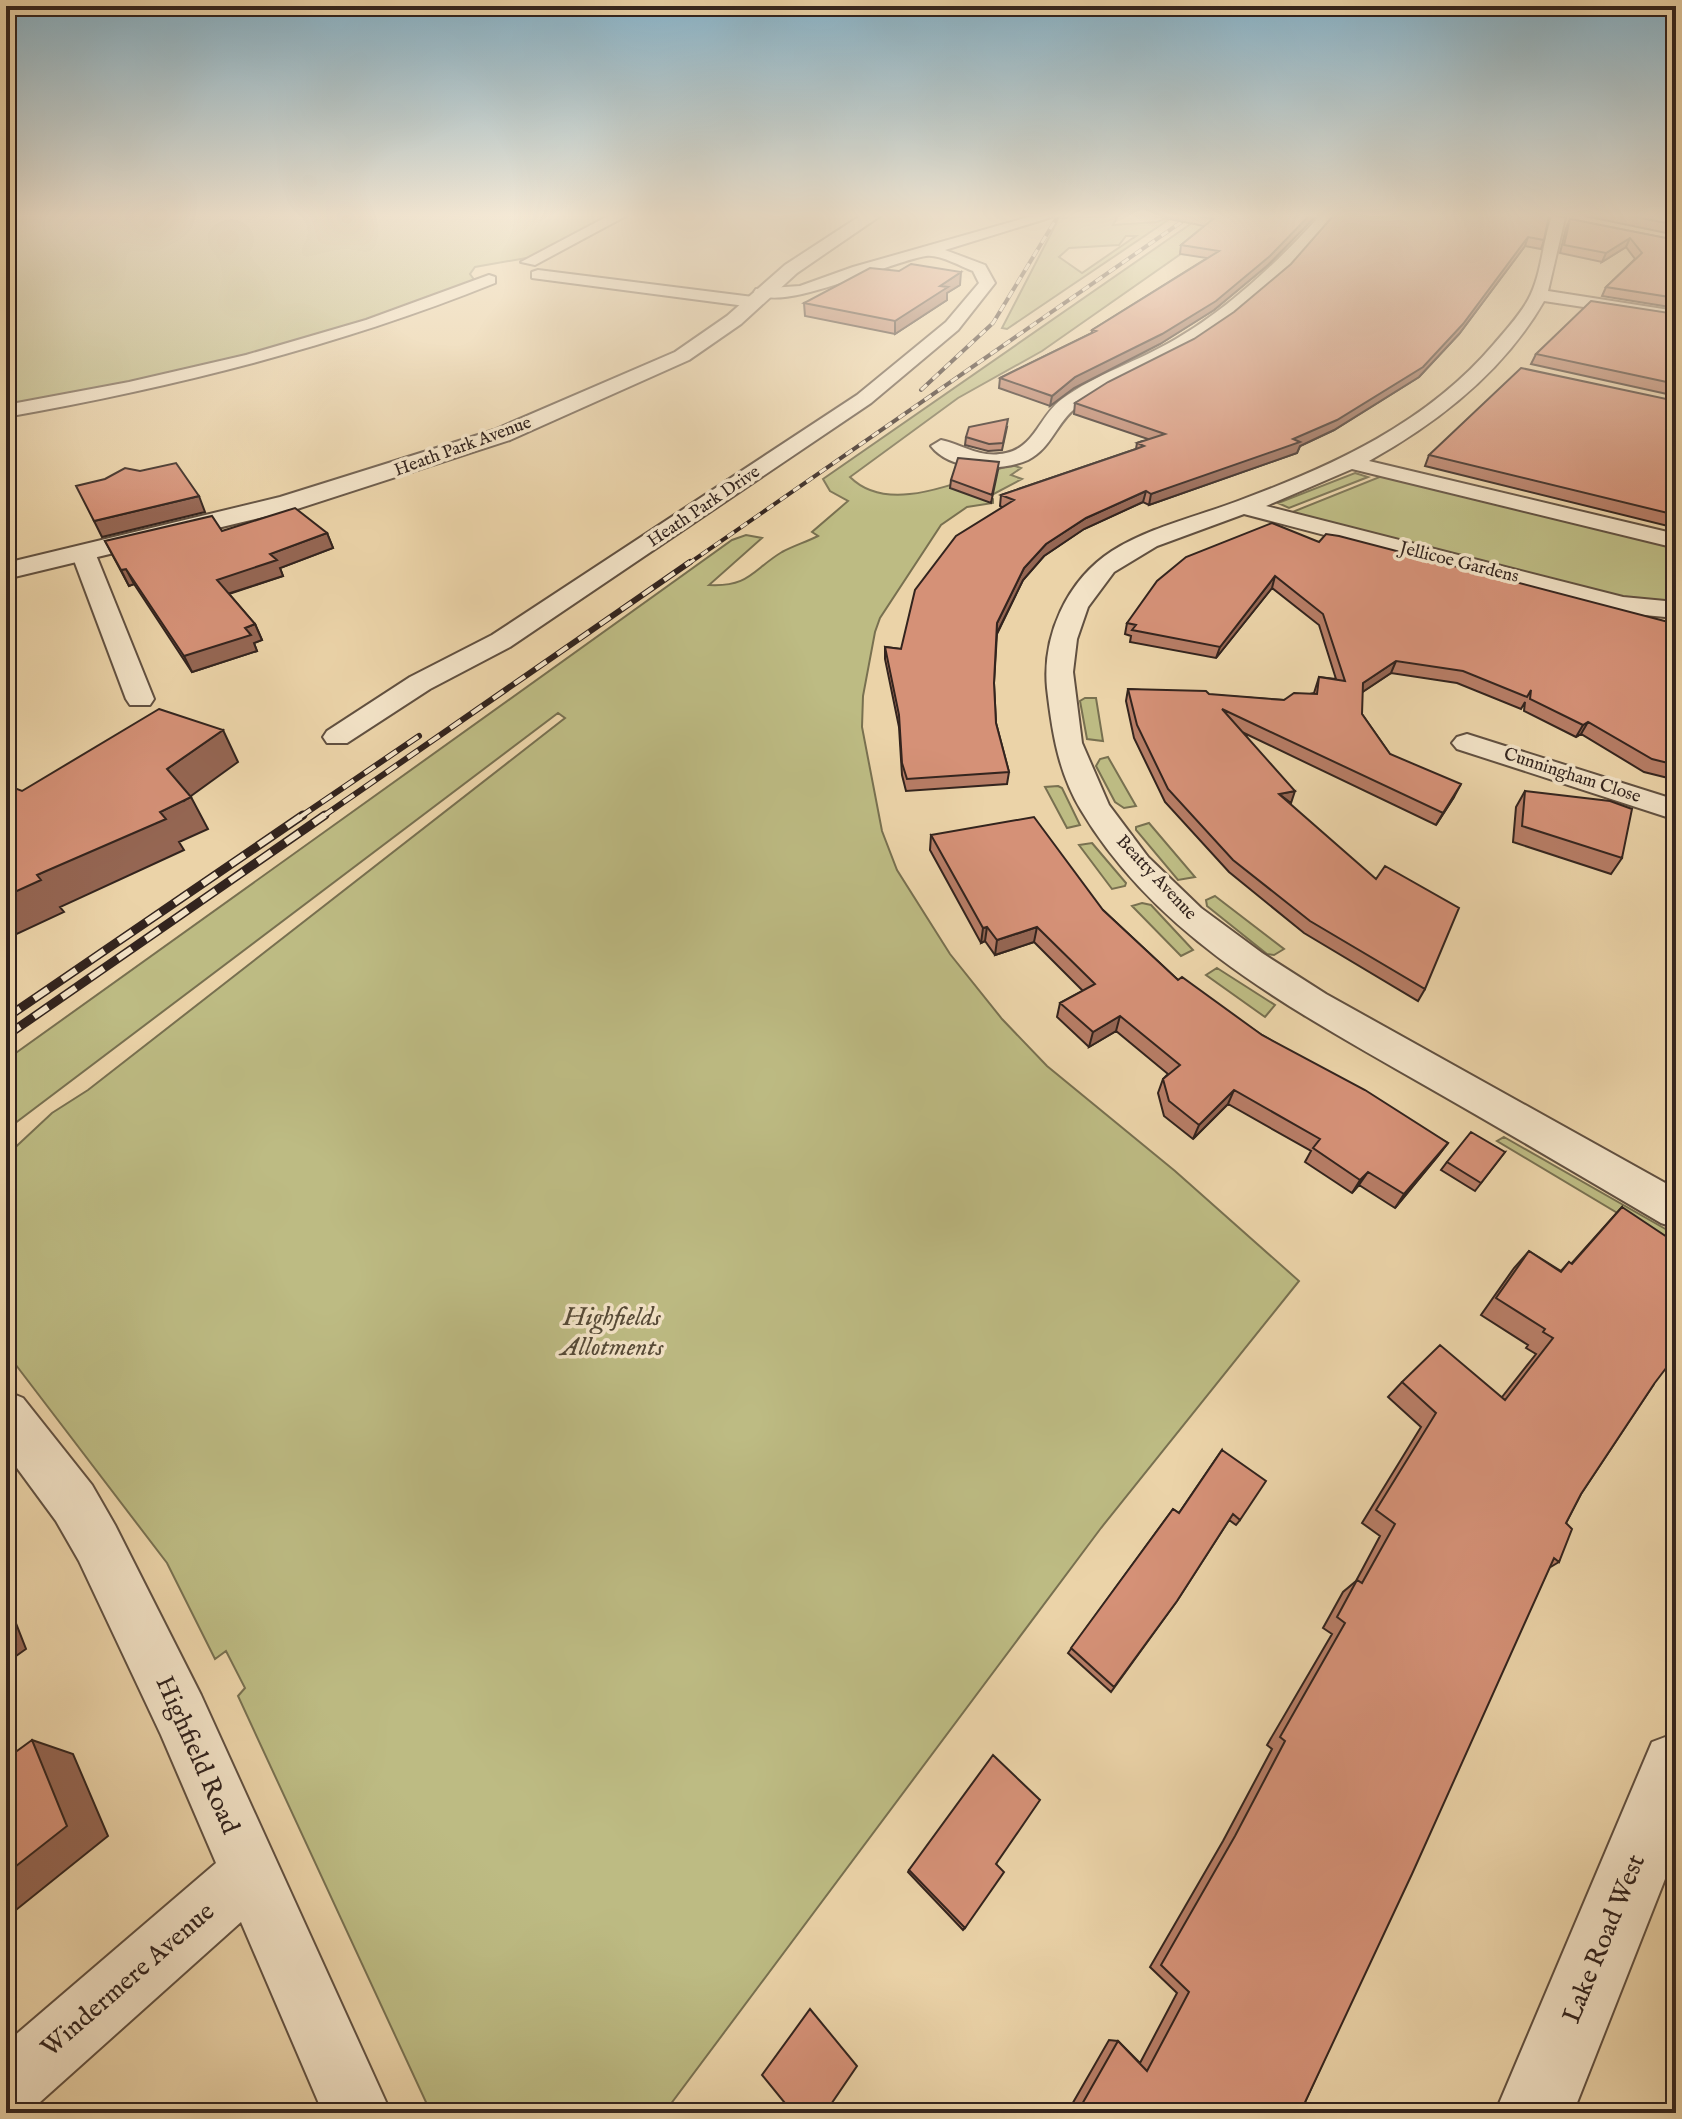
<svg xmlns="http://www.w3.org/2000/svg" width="1682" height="2119" viewBox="0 0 1682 2119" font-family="'IM FELL English',serif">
	<rect width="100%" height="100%" fill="#ebd3a8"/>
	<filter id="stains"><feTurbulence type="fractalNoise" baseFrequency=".0025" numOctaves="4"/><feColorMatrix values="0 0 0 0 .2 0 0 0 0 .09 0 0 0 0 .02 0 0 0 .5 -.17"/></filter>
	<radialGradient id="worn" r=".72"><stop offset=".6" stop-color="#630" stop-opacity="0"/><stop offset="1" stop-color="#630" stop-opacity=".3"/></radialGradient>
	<path fill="#bdbb83" stroke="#787050" stroke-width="2" fill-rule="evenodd" d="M6,216H614L532,257L475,267L470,274L475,281C321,343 167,374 6,409Z
		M1118,216L1113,225L1157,222L1174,216L1007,329L1002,328L1059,218ZM1126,236H1136L1082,273L1059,257L1069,248L1119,245Z
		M1202,216H1235L1042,351L958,398L850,477C891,518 965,477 1012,465L1021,468L1011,475L1022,479L986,498L993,499V503L967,507L941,525L880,618L875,632L863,696L862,727L882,831L897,870L950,954L1002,1019L1047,1066L1175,1171L1299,1281L1101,1528L664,2113H431L238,1696L245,1688L226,1651L215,1659L167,1563L6,1352V1156L52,1113L88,1090L565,718L558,713L6,1130V1060L732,540L746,535L762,538L709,585C750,587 752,570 782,552C793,546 806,542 818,536L812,532L848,501L830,491L823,479Z
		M1355,473L1368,477L1289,508L1278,503Z
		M1382,476L1676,547V603H1646L1290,513Z
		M1085,698H1096L1103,741L1087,739L1080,701Z
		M1108,757L1136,806L1124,808L1115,802L1096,766L1100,759Z
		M1058,786L1062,788L1080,825L1067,828L1045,787Z
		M1149,823L1195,877L1178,880L1136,830V827Z
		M1092,843L1126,883L1125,886L1112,889L1079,845Z
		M1215,896L1284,949L1274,955L1267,954L1207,906L1206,900Z
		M1142,903L1151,905L1193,950L1181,956L1132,906Z
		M1217,968L1275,1005L1265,1017L1206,975Z
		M1504,1137L1676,1235V1248L1497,1141Z"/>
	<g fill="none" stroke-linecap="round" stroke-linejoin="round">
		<g stroke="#615040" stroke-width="4">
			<path id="minor" d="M608,216H626L535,265L521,262Z
				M1032,216H1055L945,250L985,265L995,283L958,330L871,403L510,647L430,689L347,743H327L323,737L327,731L410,677L492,635L857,395L946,322L979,283L973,271C960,266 939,254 926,256C891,261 779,315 754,292L756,289L800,286L853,267Z
				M1320,216H1335C1296,266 1244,313 1190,346C1154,368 1112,382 1077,407C1057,421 1052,448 1028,460C1001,472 950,471 931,446L941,440C964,445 980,459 1006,453C1035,447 1040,415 1062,399C1096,374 1139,361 1176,339C1231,307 1277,262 1320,216Z
				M1552,216L1565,218L1548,291L1676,311V321L1544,301C1504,371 1439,422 1369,461L1676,534V548L1352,469L1266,506L1623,597L1676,602V618L1623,613L1244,514L1157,546L1114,572L1088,607L1077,639L1073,672L1082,743L1109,805L1148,857L1201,908L1262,953L1326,994L1676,1189V1228L1661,1223C1583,1177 1505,1131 1426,1086C1299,1013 1158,940 1081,810C1058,772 1052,731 1047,688C1042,636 1067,580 1112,551C1150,527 1196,517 1238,501C1333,466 1427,423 1494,344C1505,331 1519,316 1528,300C1542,275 1542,243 1552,216Z
				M538,270L753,297L761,302L753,307L532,278V272Z
				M489,275L495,277V283C336,347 174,387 6,417V405L129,382L246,355L366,320Z
				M84,548L96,555L154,699L150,705H130L126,699L72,555Z
				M1467,734L1676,800V820L1457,749L1452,743L1457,737Z
				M6,1391L23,1398L92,1485L115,1525L201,1695L391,2113H323L241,1922L30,2111L6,2113V2043L216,1863L161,1735L79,1561L56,1521L6,1453Z"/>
		</g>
		<g stroke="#615040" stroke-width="4">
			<path id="tertiary" d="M860,216H880L797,273L741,324L689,360L510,440L297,509L6,579V563L280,497L494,430L675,352L727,316L785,265Z
				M1676,1733V1851L1573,2113H1495L1652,1742Z"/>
		</g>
		<use href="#minor" fill="#f2e2c6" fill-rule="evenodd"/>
		<use href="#tertiary" fill="#f2e2c6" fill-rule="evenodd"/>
		<g stroke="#33241e" stroke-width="4">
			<path id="rail-far2" d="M921,390L993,323L1058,216
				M688,564L1190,216"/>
		</g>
		<g stroke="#33241e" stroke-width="6">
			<path id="rail-far1" d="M300,817L419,736
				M322,817L690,562"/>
		</g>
		<g stroke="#33241e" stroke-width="9">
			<path id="rail" d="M6,1018L303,815
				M6,1036L325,815"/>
		</g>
		<use href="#rail-far2" stroke="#f2e2c6" stroke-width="3" stroke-dasharray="8" stroke-linecap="butt"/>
		<use href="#rail-far1" stroke="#f2e2c6" stroke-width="4" stroke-dasharray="13" stroke-linecap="butt"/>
		<use href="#rail" stroke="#f2e2c6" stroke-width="6" stroke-dasharray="17" stroke-linecap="butt"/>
	</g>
	<path fill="#b77d66" stroke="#33241e" stroke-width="2" d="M1154,216H1316L1268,265L1214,310L1160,344L1074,388L1050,406L999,388L1000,378L1092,333V330L1207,258L1180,254L1181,245L1204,226Z
		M1549,216L1544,240L1541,249L1525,246L1459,334L1419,377L1334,430L1300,446L1297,453L1149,505L1143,502L1084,529L1044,556L1023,580L997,634L994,683L996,723L1009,772L1007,784L906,791L902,775L899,727L885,659V647L901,649L1002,507L1000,506L1001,495L1136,449L1137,443L1148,439L1074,414L1075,403Z
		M1585,216H1676V235Z
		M1570,219L1676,240V308L1602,296L1606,287L1635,259L1626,247L1602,262L1560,253L1566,228Z
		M960,285L947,293V300L895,334L805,316L804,303Z
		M1676,314V396L1531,364L1536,354Z
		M1676,401V528L1425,466L1429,455Z
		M1007,427L1002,450L988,451L965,445L966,437Z
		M998,470L991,503L950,488L951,480Z
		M222,531L327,533L333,548L280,568L283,576L229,594L255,624L262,640L254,643L257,651L192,672L134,584L129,586L105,541Z
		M1319,542L1676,624V780L1644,772L1581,734L1576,737L1524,711L1525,702L1521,709L1457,683L1391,673L1362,692V714L1390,754L1454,797L1436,825L1244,733L1290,804L1425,989L1418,1001L1304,933L1229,872L1165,802L1134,738L1126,701L1128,689L1284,700L1314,693L1319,677L1336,679L1319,625L1272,588L1216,658L1130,642L1131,636L1125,634L1127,623Z
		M1525,791L1622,858L1611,874L1513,842L1516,807Z
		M931,835L1103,910L1178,980L1262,1035L1448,1143L1438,1156L1395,1208L1359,1185L1352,1193L1305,1162L1311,1151L1228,1104L1193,1139L1164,1116L1158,1093L1163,1079L1168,1074L1116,1031L1089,1047L1057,1017L1060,1003L1083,991L1034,942L995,955L985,941L981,943L930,850Z
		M1505,1152L1475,1191L1441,1170L1447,1162Z
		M1622,1207L1654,1384L1581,1494L1566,1523L1559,1562L1549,1568L1300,2113H1067L1109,2040L1118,2041L1140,2063L1177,1993L1150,1967L1223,1841L1272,1749L1267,1745L1332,1634L1323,1628L1343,1592L1356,1581L1380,1536L1362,1523L1421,1427L1388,1397L1402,1382L1502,1397L1536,1354L1526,1348L1528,1345L1481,1315L1514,1268L1529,1251L1561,1271L1569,1262L1571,1264Z
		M1222,1450L1240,1520L1236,1525L1229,1520L1177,1601L1111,1692L1068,1653L1173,1509L1179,1513Z
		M996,1864L965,1928L963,1930L908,1872L909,1870Z"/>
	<path fill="#956653" stroke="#33241e" stroke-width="2" d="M1309,216H1316L1268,265L1214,310L1160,344L1074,388L1050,406L1052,396L1075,377Z
		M1528,237L1525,246L1459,334L1419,377L1334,430L1300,446L1297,453L1149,505L1151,494L1293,439Z
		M1630,238L1626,247L1602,262L1606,253Z
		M961,272L960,285L947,293V300L895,334V321L940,286Z
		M1146,491L1143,502L1084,529L1044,556L1023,580L996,635L997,623L1024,568L1046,544L1086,518Z
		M199,496L205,512L102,537L94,521Z
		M327,533L333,548L280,568L283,576L224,595L217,580L270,554Z
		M126,569L134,584L129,586L121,570Z
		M1275,576L1272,588L1216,658L1220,647Z
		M255,624L262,640L254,643L257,651L192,672L184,656L245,628Z
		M1396,661L1391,673L1358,695L1363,683Z
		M1588,722L1581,734L1576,737L1583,725Z
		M223,730L238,762L184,801L167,769Z
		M1461,784L1454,797L1436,825L1443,813Z
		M1295,791L1291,803L1279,794Z
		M191,797L208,829L179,842L184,850L60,907L64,912L6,939V896L37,875L160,812Z
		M987,927L985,941L981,943L983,928Z
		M1037,927L1034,942L995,955L997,940Z
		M1120,1016L1116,1031L1089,1047L1093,1032Z
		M1234,1090L1228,1104L1193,1139L1199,1125Z
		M1448,1143L1438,1156L1395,1208L1404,1194Z
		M1368,1172L1359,1185L1352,1193L1360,1180Z
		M6,1602L8,1603L26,1649L6,1663Z
		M32,1740L73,1754L108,1836L6,1918V1874Z"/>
	<path fill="#d59177" stroke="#33241e" stroke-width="2" d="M1200,216H1309L1270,256L1216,301L1162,334L1075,377L1052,396L1000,378L1096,331L1092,330L1219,251L1181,245L1213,219Z
		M1333,216H1549L1544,240L1528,237L1463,324L1423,367L1337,420L1293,439L1300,442L1151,494L1146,491L1086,518L1046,544L1024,568L997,623L994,683L996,723L1009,772L907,779L902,763L899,715L885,647L901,649L915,590L956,536L1014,500L1001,495L1136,449L1144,446L1137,443L1165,434L1075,403L1108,382L1194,339L1234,312L1291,264Z
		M1631,216H1676V225Z
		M1570,219L1676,240V298L1606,287L1642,253L1630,238L1606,253L1564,245Z
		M911,264L961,272L940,286L948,287L895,321L804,303L870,268L899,271Z
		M1591,301L1676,314V384L1536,354Z
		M1521,368L1676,401V515L1429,455Z
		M1008,419L1003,443L989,444L966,437L969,427Z
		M958,458L999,462L992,495L951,480Z
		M176,463L199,496L94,521L76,486L105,479L125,468L140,471Z
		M295,508L327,533L270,554L277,560L217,580L255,624L245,628L251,635L184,656L126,569L121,570L105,541L212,516L222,531Z
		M1272,523L1319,542L1326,534L1339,536L1676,624V765L1652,759L1588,722L1583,725L1530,699L1531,690L1527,697L1463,671L1396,661L1363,683L1362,714L1390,754L1461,784L1443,813L1222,709L1295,791L1279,794L1376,879L1385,866L1459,908L1425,989L1310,921L1233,860L1168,789L1137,725L1128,689L1206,691L1209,694L1284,700L1294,693L1317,694L1319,677L1345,681L1323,614L1275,576L1220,647L1132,630L1136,625L1127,623L1157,581L1186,557Z
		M159,709L223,730L167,769L191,797L160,812L166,819L37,875L41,880L6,896V828L12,825L6,823V791L12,787L22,791Z
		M1525,791L1610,801L1632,809L1622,858L1522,826Z
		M1034,817L1103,910L1178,980L1182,977L1262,1035L1365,1090L1448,1143L1404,1194L1368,1172L1360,1180L1313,1148L1320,1139L1234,1090L1199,1125L1169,1101L1163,1079L1180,1065L1120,1016L1093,1032L1060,1003L1095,984L1037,927L997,940L987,927L983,928L931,835Z
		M1471,1132L1505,1152L1481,1183L1447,1162Z
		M1622,1207L1676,1243V1355L1654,1384L1581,1494L1566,1523L1572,1529L1559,1562L1554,1558L1412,1874L1300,2113H1077L1118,2041L1147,2071L1189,1992L1161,1965L1235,1836L1285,1741L1280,1737L1345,1623L1337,1617L1357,1580L1362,1583L1395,1524L1376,1510L1436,1413L1402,1382L1440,1345L1505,1400L1553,1338L1543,1332L1545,1329L1496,1298L1529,1251L1561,1272L1569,1262L1572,1264Z
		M1222,1450L1266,1481L1240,1520L1233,1514L1177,1601L1114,1687L1071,1648L1173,1509L1179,1513Z
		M6,1620L16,1644L6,1651Z
		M32,1740L67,1826L6,1874V1759Z
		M993,1755L1040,1800L996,1864L1004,1872L965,1928L909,1870Z
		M810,2009L857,2066L825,2113H793L762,2075Z"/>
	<linearGradient id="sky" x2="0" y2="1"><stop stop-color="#88b6ce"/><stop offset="0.42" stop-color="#f6ebd8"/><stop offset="1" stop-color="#f6ebd8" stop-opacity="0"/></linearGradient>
	<rect width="1682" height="513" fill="url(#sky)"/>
	<g text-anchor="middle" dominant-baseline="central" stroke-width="7" stroke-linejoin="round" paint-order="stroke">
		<g font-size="18" fill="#33241e" stroke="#f2e2c6">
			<text transform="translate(463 447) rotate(-20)">Heath Park Avenue</text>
			<text transform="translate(704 507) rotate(-34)">Heath Park Drive</text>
			<text transform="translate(1459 563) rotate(14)">Jellicoe Gardens</text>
			<text transform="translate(1572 776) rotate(18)">Cunningham Close</text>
			<text transform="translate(1156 878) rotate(47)">Beatty Avenue</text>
		</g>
		<g font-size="26" font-style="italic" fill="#564a37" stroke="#f2e2c6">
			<text x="612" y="1317">Highfields<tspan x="612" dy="30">Allotments</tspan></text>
		</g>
		<g font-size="26" fill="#33241e" stroke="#f2e2c6">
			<text transform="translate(197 1755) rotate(66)">Highfield Road</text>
			<text transform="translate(1604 1939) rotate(-68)">Lake Road West</text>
			<text transform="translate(128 1980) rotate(-41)">Windermere Avenue</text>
		</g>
	</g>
	<rect width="1682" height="2119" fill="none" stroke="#ebd3a8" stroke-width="32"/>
	<rect x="8" y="8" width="1666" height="2103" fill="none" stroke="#33241e" stroke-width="4"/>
	<rect x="16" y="16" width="1650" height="2087" fill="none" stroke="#33241e" stroke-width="2"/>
	<rect width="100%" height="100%" filter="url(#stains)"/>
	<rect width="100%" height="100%" fill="url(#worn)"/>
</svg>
